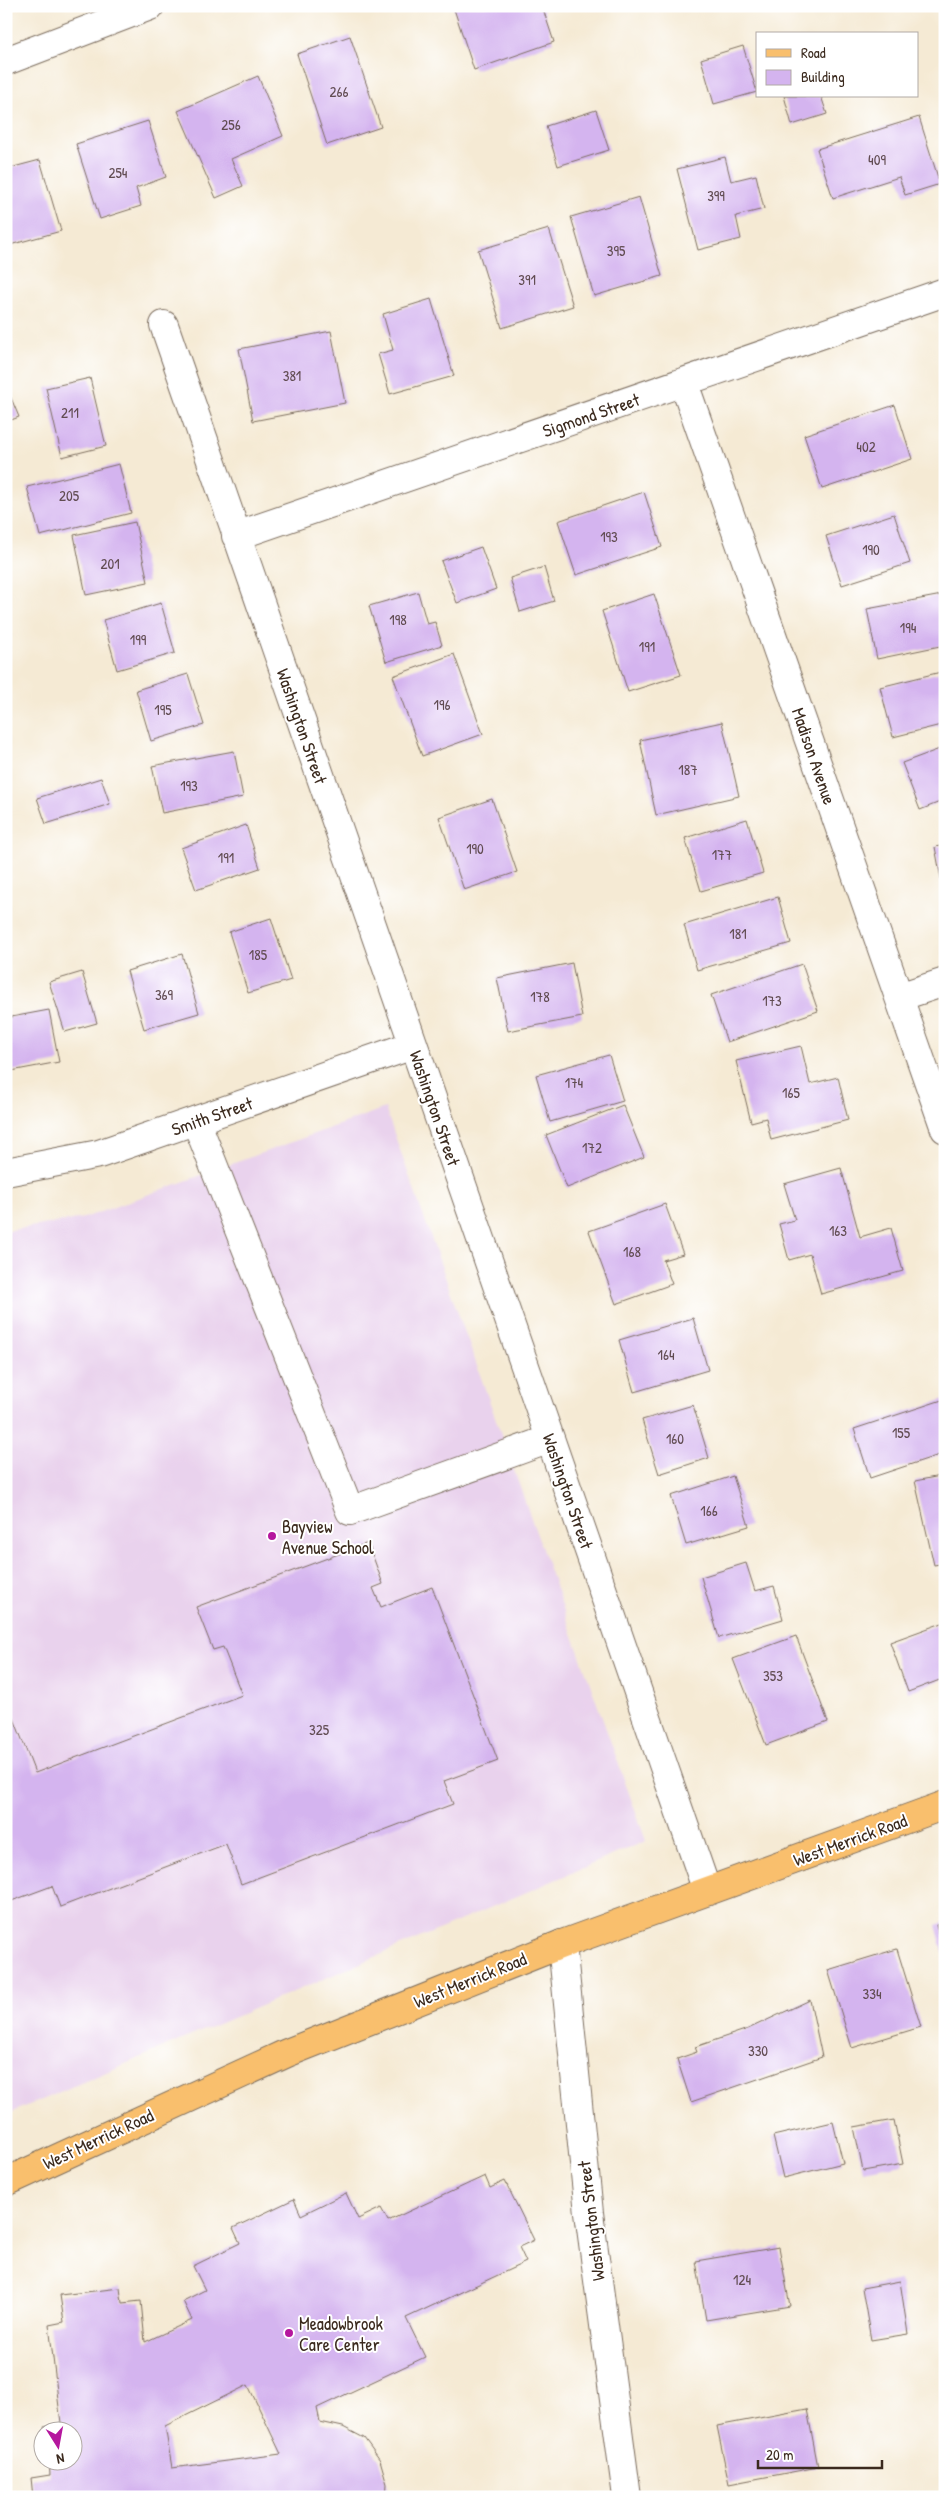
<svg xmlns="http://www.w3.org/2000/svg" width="951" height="2503" viewBox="0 0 951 2503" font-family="'Patrick Hand',sans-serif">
	<rect width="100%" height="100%" fill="#fff"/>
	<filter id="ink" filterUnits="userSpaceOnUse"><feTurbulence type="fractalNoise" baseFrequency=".02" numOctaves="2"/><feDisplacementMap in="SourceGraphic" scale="10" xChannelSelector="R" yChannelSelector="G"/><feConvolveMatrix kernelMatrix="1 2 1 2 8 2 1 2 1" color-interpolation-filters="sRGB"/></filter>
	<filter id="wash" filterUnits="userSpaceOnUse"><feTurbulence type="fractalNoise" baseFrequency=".0096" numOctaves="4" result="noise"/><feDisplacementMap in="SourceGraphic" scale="20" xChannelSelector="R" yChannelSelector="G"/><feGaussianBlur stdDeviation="1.12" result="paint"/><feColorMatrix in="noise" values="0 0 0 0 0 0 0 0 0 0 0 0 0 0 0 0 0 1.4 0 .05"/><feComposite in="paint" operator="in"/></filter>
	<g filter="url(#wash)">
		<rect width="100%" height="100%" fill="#f5ead4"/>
		<path fill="#e9d2ed" d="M385,1108L646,1841L6,2115V1231L84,1218Z"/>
		<g id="blocks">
			<path fill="#d4b4ef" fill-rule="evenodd" d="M453,6H542L554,42L474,70Z
				M350,36L381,127L327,145L297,54Z
				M743,46L757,92L714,104L701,59Z
				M258,76L283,136L231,159L243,186L216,198L178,111Z
				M784,96H821L827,114L792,125Z
				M596,110L609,150L558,166L546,126Z
				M919,117L940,184L905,195L899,177L833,198L817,149Z
				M148,121L166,177L136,188L141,206L100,219L76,144Z
				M725,157L731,181L756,175L764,209L736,216L741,239L698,250L677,169Z
				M40,160L61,231L6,246V169Z
				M639,197L662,276L594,296L571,217Z
				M549,229L573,306L502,328L478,250Z
				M431,299L454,376L390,394L378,354L393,350L383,314Z
				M331,331L345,403L253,421L239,349Z
				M90,378L106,446L62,457L46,388Z
				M6,386L19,417L6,422Z
				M895,405L912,459L822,489L804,435Z
				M119,464L131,513L40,536L27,487Z
				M644,492L662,547L576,575L558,521Z
				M894,514L910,563L842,585L826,536Z
				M135,522L148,582L86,595L74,535Z
				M481,547L496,589L457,603L441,561Z
				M544,567L554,601L520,612L510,578Z
				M418,592L427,624L435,622L442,645L386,662L369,606Z
				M654,594L681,675L628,692L602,611Z
				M942,595L945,609V645L877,659L867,609Z
				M161,603L175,653L117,670L103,620Z
				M454,654L483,734L422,756L393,676Z
				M945,671V724L893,737L880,687Z
				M188,674L204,725L151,741L136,690Z
				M722,722L739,796L656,815L640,740Z
				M945,747V800L920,810L902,763Z
				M234,751L243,797L162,813L152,766Z
				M101,778L110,804L46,824L37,798Z
				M492,799L517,872L464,890L439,817Z
				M747,819L763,873L701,891L685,838Z
				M246,825L260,868L196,890L181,848Z
				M945,845V888L943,889L935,847Z
				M778,897L791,943L697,970L684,925Z
				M271,918L291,980L248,993L229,932Z
				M182,954L199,1013L144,1029L127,971Z
				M572,963L582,1017L508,1031L497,978Z
				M802,964L818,1011L727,1042L711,995Z
				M82,972L97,1023L65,1032L49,982Z
				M49,1010L59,1062L6,1072V1018Z
				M801,1046L810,1084L838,1077L848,1120L771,1140L766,1118L751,1122L736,1061Z
				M609,1055L623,1101L550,1122L536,1075Z
				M623,1105L644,1157L567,1188L546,1135Z
				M841,1168L860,1237L891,1228L903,1271L821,1294L810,1254L789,1260L779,1224L795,1220L784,1184Z
				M665,1204L683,1254L663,1260L672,1284L616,1304L589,1231Z
				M693,1318L708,1370L634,1392L619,1340Z
				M945,1399V1453L870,1478L854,1429Z
				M693,1405L709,1458L659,1474L642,1420Z
				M945,1475V1563L934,1565L915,1481Z
				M733,1476L749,1526L686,1545L671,1496Z
				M368,1543L383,1584L373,1588L381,1607L432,1587L498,1761L444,1781L453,1804L241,1884L226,1844L60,1907L52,1886L6,1903V1698L35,1773L242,1695L223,1647L213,1650L196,1607Z
				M746,1563L755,1591L774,1586L783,1619L719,1638L701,1577Z
				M945,1622V1678L908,1692L890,1642Z
				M796,1636L828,1722L766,1745L733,1659Z
				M945,1922V1954H944L936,1925Z
				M897,1949L921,2027L852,2048L828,1970Z
				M810,2000L822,2057L691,2102L677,2059L697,2052L695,2047L748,2029Z
				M894,2120L903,2164L863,2171L854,2127Z
				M833,2122L843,2163L783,2178L773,2136Z
				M485,2176L490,2188L505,2181L534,2240L519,2247L526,2262L406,2318L425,2357L317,2408L320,2422L343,2427L364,2438L380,2460L387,2484L386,2497H33L31,2478L50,2475L49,2460H72V2430H45L44,2427L61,2424L49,2325L64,2322L60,2295L120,2288L122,2303L141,2301L145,2342L192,2320L183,2301L205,2290L193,2266L240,2243L233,2228L294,2199L301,2215L346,2193L358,2219L381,2208L388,2221ZM248,2385L281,2454L172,2468L165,2426Z
				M779,2247L790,2306L706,2320L696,2261Z
				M900,2281L908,2334L871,2340L862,2288Z
				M807,2409L818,2467L729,2484L717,2426Z"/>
		</g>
	</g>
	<g filter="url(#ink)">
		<use href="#blocks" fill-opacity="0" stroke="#7c6d5e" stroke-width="1"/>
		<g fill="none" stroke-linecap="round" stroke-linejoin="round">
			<g stroke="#7c6d5e" stroke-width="30">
				<path id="minor" d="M6,61L150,6
					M164,325L707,1891
					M684,383L945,1129
					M236,536L945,292
					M899,997L945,982
					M196,1121L350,1511L550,1439
					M6,1172L99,1154L413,1045
					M562,1944L589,2213L627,2497"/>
			</g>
			<g stroke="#7c6d5e" stroke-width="30">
				<path id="major" d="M6,2182L287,2053L562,1944L945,1805"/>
			</g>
			<use href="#minor" stroke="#fff" stroke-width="28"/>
			<use href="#major" stroke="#f9bf6d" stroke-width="28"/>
		</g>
	</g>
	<g fill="#b5179e" stroke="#fff" stroke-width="2">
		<circle cx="272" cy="1536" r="5"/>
		<circle cx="289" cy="2333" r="5"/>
	</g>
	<g text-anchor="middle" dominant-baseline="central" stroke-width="4" stroke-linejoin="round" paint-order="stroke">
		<g font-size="15" fill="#614c52">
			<text x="339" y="91">266</text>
			<text x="231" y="124">256</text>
			<text x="877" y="159">409</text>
			<text x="118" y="172">254</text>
			<text x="716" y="195">399</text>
			<text x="616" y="250">395</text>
			<text x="527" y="279">391</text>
			<text x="292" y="375">381</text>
			<text x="70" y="412">211</text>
			<text x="866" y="446">402</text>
			<text x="69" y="495">205</text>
			<text x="609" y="536">193</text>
			<text x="871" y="549">190</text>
			<text x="110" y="563">201</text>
			<text x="398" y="619">198</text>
			<text x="908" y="627">194</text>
			<text x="138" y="639">199</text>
			<text x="647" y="646">191</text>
			<text x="442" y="704">196</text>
			<text x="163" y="709">195</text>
			<text x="688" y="769">187</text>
			<text x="189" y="785">193</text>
			<text x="475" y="848">190</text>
			<text x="722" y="854">177</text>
			<text x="226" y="857">191</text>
			<text x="738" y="933">181</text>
			<text x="258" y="954">185</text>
			<text x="164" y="994">369</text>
			<text x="540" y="996">178</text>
			<text x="772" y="1000">173</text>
			<text x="574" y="1082">174</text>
			<text x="791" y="1092">165</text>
			<text x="592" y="1147">172</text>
			<text x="838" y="1230">163</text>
			<text x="632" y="1251">168</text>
			<text x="666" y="1354">164</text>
			<text x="901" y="1432">155</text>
			<text x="675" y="1438">160</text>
			<text x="709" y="1510">166</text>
			<text x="773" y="1675">353</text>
			<text x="319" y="1729">325</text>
			<text x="872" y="1993">334</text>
			<text x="758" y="2050">330</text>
			<text x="742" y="2279">124</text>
		</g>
		<g font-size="18" fill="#3b2a1e" stroke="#fff">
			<text transform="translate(591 415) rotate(-19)">Sigmond Street</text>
			<text transform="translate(302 726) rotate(71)">Washington Street</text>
			<text transform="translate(814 756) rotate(71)">Madison Avenue</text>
			<text transform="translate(435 1108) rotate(71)">Washington Street</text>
			<text transform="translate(212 1116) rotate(-19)">Smith Street</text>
			<text transform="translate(568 1491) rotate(71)">Washington Street</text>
			<text transform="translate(850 1840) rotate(-20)">West Merrick Road</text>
			<text transform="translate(470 1980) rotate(-22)">West Merrick Road</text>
			<text transform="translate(98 2139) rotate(-25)">West Merrick Road</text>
			<text transform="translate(591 2221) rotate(-97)">Washington Street</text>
		</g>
		<g font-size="18" fill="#3b2a1e" stroke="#fff" text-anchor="start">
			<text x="282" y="1526">Bayview<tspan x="282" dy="21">Avenue School</tspan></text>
			<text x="299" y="2323">Meadowbrook<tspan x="299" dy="21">Care Center</tspan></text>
		</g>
	</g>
	<rect width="951" height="2503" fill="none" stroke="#fff" stroke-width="25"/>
	<rect x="756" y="32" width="162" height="65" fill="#ffffff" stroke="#b1aaa5"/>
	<rect x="766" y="49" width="25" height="8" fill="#f9bf6d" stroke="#b1aaa5"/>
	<text x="801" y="58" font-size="15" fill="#3b2a1e">Road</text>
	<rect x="766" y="70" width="25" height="15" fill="#d4b4ef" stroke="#b1aaa5"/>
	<text x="801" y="82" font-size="15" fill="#3b2a1e">Building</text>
	<g transform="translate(58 2446) rotate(169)"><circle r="24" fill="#ffffff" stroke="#b1aaa5"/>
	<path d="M0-4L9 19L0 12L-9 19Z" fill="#b5179e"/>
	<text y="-8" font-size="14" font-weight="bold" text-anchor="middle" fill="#3b2a1e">N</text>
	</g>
	<path d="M758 2460v8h124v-8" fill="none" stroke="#3b2a1e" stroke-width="2.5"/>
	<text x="766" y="2460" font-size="15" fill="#3b2a1e" stroke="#ffffff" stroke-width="4" paint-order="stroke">20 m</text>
</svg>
